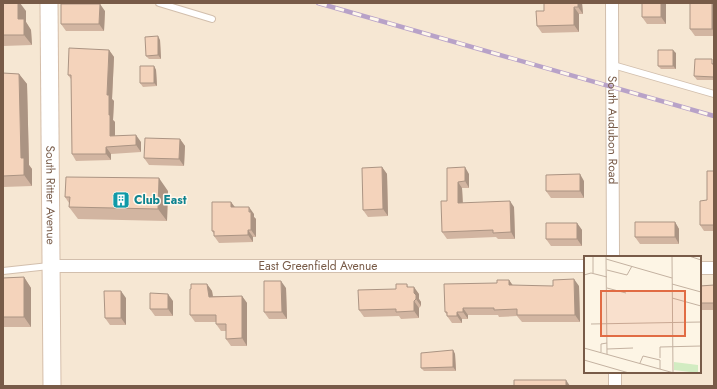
<svg xmlns="http://www.w3.org/2000/svg" width="717" height="389" viewBox="0 0 717 389" font-family="Jost,sans-serif">
	<rect width="100%" height="100%" fill="#fdf5e5"/>
	<path fill="#f6e7d3" fill-rule="evenodd" d="M3,3H714V386H3ZM585,257H700V372H585Z"/>
	<g fill="none" stroke-linecap="round" stroke-linejoin="round">
		<g stroke="#d2bfad" stroke-width="8">
			<path id="lane" d="M159,3L212,19
				M613,65L714,94
				M3,271L49,266"/>
		</g>
		<g stroke="#d2bfad" stroke-width="14">
			<g id="street">
				<path id="s1" d="M612,3L613,257"/>
				<path id="s2" d="M51,266H585"/>
				<path d="M700,268H714"/>
				<path d="M615,372V386"/>
			</g>
		</g>
		<g stroke="#d5beaa" stroke-width="19">
			<g id="secondary">
				<path id="s3" d="M49,3L52,386"/>
			</g>
		</g>
		<use href="#lane" stroke="#fff" stroke-width="6"/>
		<use href="#street" stroke="#fff" stroke-width="12"/>
		<use href="#secondary" stroke="#fff" stroke-width="17"/>
		<g stroke="#b8a2c8" stroke-width="4.5">
			<path id="rail" d="M318,3L714,116"/>
		</g>
		<use href="#rail" stroke="#fff8ed" stroke-width="3" stroke-dasharray="9" stroke-linecap="butt"/>
	</g>
	<path fill="#d2b5a1" d="M3,3L26,11V22L31,30L32,45L3,46Z
		M544,3H582L583,14H579V32L542,33L537,26L544,11Z
		M642,3H666V24H647L642,17Z
		M690,3H712L714,6V36H695L690,29Z
		M105,11L104,31H66L61,24Z
		M160,40L161,59H149L146,56Z
		M109,50L114,57L112,99L114,101L113,120L115,122V136L141,142V152L111,154V160L76,161L72,154L71,79L68,75Z
		M676,53V69H661L658,66Z
		M714,62V80H697L694,76Z
		M154,66L156,70L157,86L143,87L140,83Z
		M3,73L19,74L27,84L29,165L32,169V186L3,187Z
		M180,139L185,146L184,166L149,165L144,158Z
		M382,167L387,174L388,216L368,217L363,210Z
		M447,168L469,174V188H462L463,203L514,207L515,239H498L496,237L447,239L442,232L447,201Z
		M714,171V231H704L700,225L707,200Z
		M584,181V198H551L546,191Z
		M168,191L167,221L78,219L69,207V203L65,197Z
		M231,202L235,207L254,214V217L256,219V237H253V242L219,243L214,236V234L212,231Z
		M675,222L679,229V244H640L635,237Z
		M577,223L582,230V246H551L546,239Z
		M24,277L31,288V327H3V278Z
		M509,280L513,286H579L580,322H522L517,316L499,317L498,315H468V319H462V323H452L447,316V315L445,312L497,283Z
		M207,284L212,291L213,296H242L247,303V346H231L226,339V331H221L216,324V322H195L190,315Z
		M407,284L408,287L419,294V299L421,302V306L419,308V318L401,319L399,316L364,317L359,310L396,289Z
		M714,285V310H701L700,318V286Z
		M286,288L287,319H269L264,312Z
		M126,298V325H110L105,318Z
		M173,301V316H155L150,309Z
		M453,350L455,354L456,371H424L421,368Z"/>
	<path fill="#ab9483" d="M18,3H20L26,11V22L31,30L32,45L24,35L18,19Z
		M578,3H582L583,14L578,7Z
		M661,3H666V24L661,17Z
		M712,3L714,6V32L712,29Z
		M100,4L105,11L104,31L99,24Z
		M574,7L579,14V32L574,25Z
		M158,36L160,40L161,59L158,55Z
		M109,50L114,57L112,99L114,101L113,120L115,122V143L110,136L107,95Z
		M673,50L676,53V69L673,66Z
		M154,66L156,70L157,86L154,83Z
		M19,74L27,84L29,165L32,169V186L24,175L21,158Z
		M136,135L141,142V152L136,145Z
		M180,139L185,146L184,166L179,159Z
		M106,147L111,154V160L106,154Z
		M382,167L387,174L388,216L383,209Z
		M465,167L469,174V188L465,181Z
		M580,174L584,181V198L580,191Z
		M159,178L168,191L167,221L158,209Z
		M458,182L462,188L463,209L458,203Z
		M510,201L514,207L515,239L511,232Z
		M231,202L236,209L231,207Z
		M249,207L254,214V217L256,219V237L251,230Z
		M675,222L679,229V244L675,237Z
		M577,223L582,230V246L577,239Z
		M248,230L253,237V242L248,235Z
		M24,277L31,288V327L24,317Z
		M574,279L579,286L580,322L575,315Z
		M509,280L514,287L509,285Z
		M281,281L286,288L287,319L282,312Z
		M207,284L212,291L214,304L209,297Z
		M414,287L419,294V299L421,302V306L416,299L414,293Z
		M121,291L126,298V325L121,318Z
		M168,294L173,301V316L168,309Z
		M242,296L247,303V346L242,338Z
		M414,301L419,308V318L414,311Z
		M463,308L468,315V319L463,312Z
		M457,312L462,319V323L457,316Z
		M453,350L455,354L456,371L453,367Z
		M566,380L570,386H566Z"/>
	<path fill="#f4d3bb" stroke="#ab9483" d="M3,3H18V19H24V35H3Z
		M544,3H578V7H574V25L537,26L536,11H544Z
		M642,3H661V17H642Z
		M690,3H712V29H690Z
		M61,4H100L99,24H61Z
		M158,36V55L146,56L145,37Z
		M69,48L109,50L107,95H109V115H110V136L136,135V145L106,147V154H72L71,75H68Z
		M658,50H673V66H658Z
		M695,59H712V64H714V77L694,76Z
		M140,66H154V83H140Z
		M3,73L19,74L21,158H24V175L3,176Z
		M145,138L180,139L179,159L144,158Z
		M382,167L383,209L363,210L362,168Z
		M465,167V181L458,182V203L510,201L511,232L493,233V230L442,232L441,201H447V168Z
		M707,171H714V225H700V201L707,200Z
		M580,174V191H546V175Z
		M66,177L159,178L158,209L69,207L70,197H65Z
		M212,202H231V207H249V212H251V230H248V235L214,236V231H212Z
		M635,222H675V237H635Z
		M546,223H577V239H546Z
		M24,277V317H3V278Z
		M574,279L575,315H517V309L494,310V308H463V312H457V316H447V312H445L444,284L497,283V280H509V285H511L553,286V280Z
		M264,281H281L282,312H264Z
		M191,284H207L209,297L242,296V338L226,339V324H216V315H190V289H191Z
		M396,284H407V287H414V293L416,295V299L414,301V311L396,312V309L359,310L358,290L396,289Z
		M714,285V303H700V286Z
		M104,291H121V318H105Z
		M150,293L168,294V309H150Z
		M453,350V367L421,368V353Z
		M514,380H566V386H514Z"/>
	<defs>
		<g id="building-square" transform="scale(0.9)"><rect x="-9" y="-9" width="18" height="18" rx="4" fill="#0f9aa8" stroke="#fff8ed"/><path d="M-4-6H4V6H1V3H-1V6H-4ZM-2.5-4.3h1.7v1.8h-1.7ZM.8-4.3h1.7v1.8H.8ZM-2.5-1h1.7V.8h-1.7ZM.8-1h1.7V.8H.8Z" fill="#fff"/></g>
	</defs>
	<g fill-rule="evenodd">
		<use href="#building-square" x="121" y="200"/>
	</g>
	<g text-anchor="middle" dominant-baseline="central" stroke-width="3" stroke-linejoin="round" paint-order="stroke">
		<g font-size="12" fill="#785b48" stroke="#fff8ed">
			<text stroke="none"><textPath href="#s1" startOffset="127">South Audubon Road</textPath></text>
			<text stroke="none"><textPath href="#s3" startOffset="192">South Ritter Avenue</textPath></text>
			<text stroke="none"><textPath href="#s2" startOffset="267">East Greenfield Avenue</textPath></text>
		</g>
		<g font-size="12" font-weight="bold" fill="#0d838f" stroke="#fff8ed" text-anchor="start">
			<text x="134" y="200">Club East</text>
		</g>
	</g>
	<g transform="translate(584 256)">
		<rect width="117" height="117" fill="#fdf5e5"/>
		<path d="M90,106L114,109V117L90,114Z" fill="#d2ecc2"/>
		<path fill="none" stroke="#c4b2a1" stroke-width="1" d="M9,0V17M22,0L23,98M88,0L89,117M105,0L117,4M22,3L88,22M23,14L43,19L48,10M0,19L7,17L23,21M88,28L117,36M23,32L42,37M88,42L117,50M7,68L117,66M0,92L90,117M23,93L49,92M17,96V88L23,87M76,102V91L117,90M0,104L45,117M56,107L59,100L76,104V113"/>
		<path fill="#e16c44" fill-opacity="0.15" stroke="#e16c44" stroke-width="2" d="M17,35H101V80H17Z"/>
		<rect width="117" height="117" fill="none" stroke="#785b48" stroke-width="2"/>
	</g>
	<rect width="717" height="389" fill="none" stroke="#785b48" stroke-width="8"/>
</svg>
